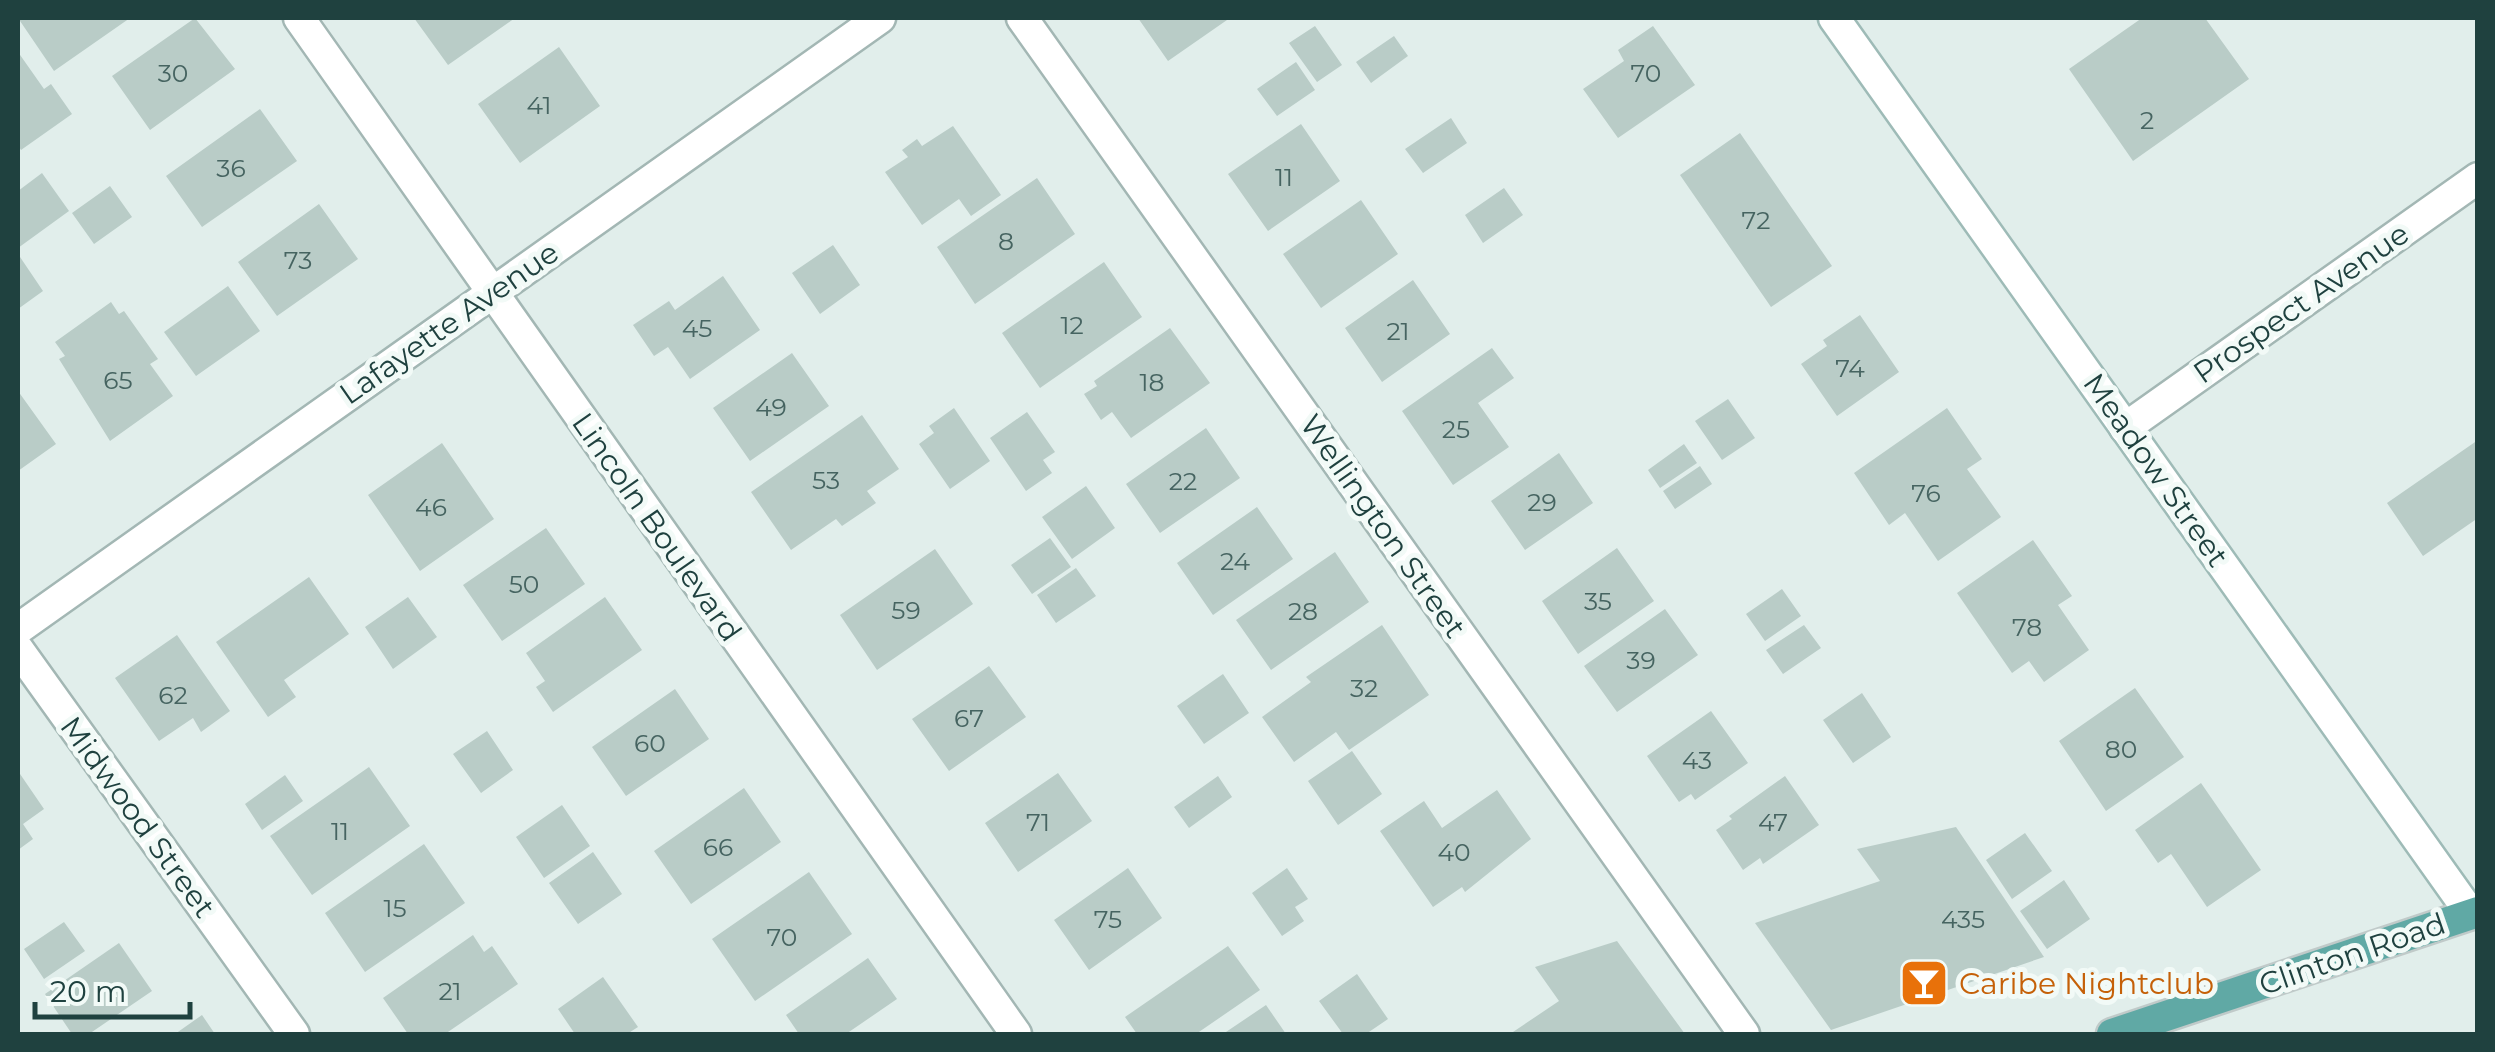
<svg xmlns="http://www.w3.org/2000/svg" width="2495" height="1052" viewBox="0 0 2495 1052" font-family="Montserrat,sans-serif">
	<rect width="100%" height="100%" fill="#e1eeeb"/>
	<path fill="#b9ccc7" d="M18,18H130L54,71Z
		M195,18L235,69L150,130L112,76Z
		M414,18H515L448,65Z
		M1138,18H1226L1227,20L1168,61Z
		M2142,18H2205L2249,79L2133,161L2069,69Z
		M1315,26L1342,65L1317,82L1289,43Z
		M1653,26L1695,85L1618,138L1583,89L1624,61L1618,50Z
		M1394,36L1408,56L1371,83L1356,62Z
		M559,47L600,106L520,163L478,104Z
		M18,52L44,89L51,84L72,114L21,150L18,145Z
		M1296,62L1315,90L1277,116L1257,89Z
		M260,109L297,161L202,227L166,176Z
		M1451,118L1467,143L1423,173L1405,149Z
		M1301,124L1340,181L1268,231L1228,174Z
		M953,126L1001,195L971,216L959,199L922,225L885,172L908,157L902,150L917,139L922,146Z
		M1740,133L1832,266L1771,307L1680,175Z
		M42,173L69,211L18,248V191Z
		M1037,178L1075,234L975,304L937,247Z
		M110,186L132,217L94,244L72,213Z
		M1504,188L1523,215L1483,243L1465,215Z
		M1361,200L1398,254L1321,308L1283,254Z
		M319,204L358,259L277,316L238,262Z
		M833,245L860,285L820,314L792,273Z
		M18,254L43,291L18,309Z
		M1104,262L1142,317L1040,388L1002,333Z
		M723,276L760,330L690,379L668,347L654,356L633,325L669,301L675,310Z
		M1413,280L1450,334L1382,382L1345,328Z
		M228,286L260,331L196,376L164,332Z
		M111,302L119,314L124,311L158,359L150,364L173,396L110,441L59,359L65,356L55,342Z
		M1860,315L1899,372L1837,416L1801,364L1827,346L1823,340Z
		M1170,328L1210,383L1131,438L1112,412L1101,420L1084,394L1097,386L1094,381Z
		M1492,348L1514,378L1478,403L1509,447L1453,485L1402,411Z
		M792,353L829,406L750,461L713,408Z
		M18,391L56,444L18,471Z
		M1728,399L1755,438L1722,460L1695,421Z
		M954,408L990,461L950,489L919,444L934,433L929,426Z
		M1947,408L1982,459L1967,469L2001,517L1938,561L1905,513L1889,525L1854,473Z
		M1027,412L1055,452L1043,460L1052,473L1026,491L990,438Z
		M862,415L899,469L867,491L876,503L842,526L836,519L791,550L751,492Z
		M1206,428L1240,478L1160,533L1126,484Z
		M2478,440V518L2423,556L2387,503Z
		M442,443L494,519L420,571L368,495Z
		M1684,444L1697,463L1660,488L1648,470Z
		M1559,453L1593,503L1525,550L1491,501Z
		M1700,466L1712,484L1675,509L1663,491Z
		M1086,486L1115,528L1072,559L1042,517Z
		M1257,507L1293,559L1213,615L1177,563Z
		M546,528L585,584L502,641L463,585Z
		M1050,538L1071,567L1032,594L1011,565Z
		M2033,540L2072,596L2058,605L2089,650L2044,682L2029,661L2012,673L1957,593Z
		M1617,548L1654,601L1578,654L1542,601Z
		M935,549L973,604L877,670L840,615Z
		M1335,552L1369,602L1271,670L1236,620Z
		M1076,568L1096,596L1056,623L1037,595Z
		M309,577L349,634L284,680L296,697L268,717L216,642Z
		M1782,589L1801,616L1765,641L1746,614Z
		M408,597L437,637L393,669L365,627Z
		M605,597L642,650L553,712L536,687L545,681L526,653Z
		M1665,609L1698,655L1617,712L1584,666Z
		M1382,625L1429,695L1349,750L1336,732L1294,762L1262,717L1311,682L1306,677Z
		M1804,625L1821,648L1783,674L1766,650Z
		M177,635L230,711L201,732L193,718L159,741L115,678Z
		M989,666L1026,717L949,771L912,719Z
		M1223,674L1249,713L1204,744L1177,706Z
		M2135,688L2184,757L2106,811L2059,741Z
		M675,689L709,739L626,796L592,747Z
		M1862,693L1891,737L1853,763L1823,720Z
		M1711,711L1748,763L1695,800L1691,794L1679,802L1647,756Z
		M487,731L513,770L481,793L453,754Z
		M1352,751L1382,794L1338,825L1308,781Z
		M369,767L410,826L312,895L270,836Z
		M18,771L44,809L23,824L33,839L18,850Z
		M1058,773L1092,821L1018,872L985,823Z
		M285,775L303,801L262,830L245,804Z
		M1218,776L1232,797L1189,828L1174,807Z
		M1785,776L1819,825L1763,864L1760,858L1743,870L1716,830L1732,819L1729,816Z
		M2201,783L2261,870L2207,907L2171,854L2158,863L2135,830Z
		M744,788L781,842L691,904L654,851Z
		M1497,790L1531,839L1465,892L1462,887L1433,907L1380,831L1424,801L1442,828Z
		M562,805L590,846L544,878L516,837Z
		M1956,827L2044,957L1831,1030L1755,923L1880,881L1857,849Z
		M2025,833L2052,871L2012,899L1986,860Z
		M424,844L465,903L365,972L325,913Z
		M593,852L622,894L578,924L549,883Z
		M1128,868L1162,918L1089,970L1054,920Z
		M1287,868L1308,899L1295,907L1304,921L1282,936L1252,893Z
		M809,872L852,934L755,1001L712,939Z
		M2064,880L2090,919L2047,949L2020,911Z
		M64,922L85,951L44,979L24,949Z
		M473,935L484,952L492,946L518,984L445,1034H408L383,998Z
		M1617,941L1685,1034H1510L1559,1001L1535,967Z
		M119,943L152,991L89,1034H72L45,994Z
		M1228,946L1260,990L1196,1034H1137L1125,1017Z
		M868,958L897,999L846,1034H799L786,1015Z
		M1357,974L1388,1019L1366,1034H1343L1319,1001Z
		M603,977L638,1027L627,1034H575L558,1009Z
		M1266,1005L1286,1034H1223Z
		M202,1015L215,1034H175Z"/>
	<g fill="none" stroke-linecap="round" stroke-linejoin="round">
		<g stroke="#a3b7b4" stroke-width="35">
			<path id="street" d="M299,18L1016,1034
				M1022,18L1744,1034
				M2125,428L2478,178
				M18,629L880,18
				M18,649L294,1034"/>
		</g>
		<g stroke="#9ebbb7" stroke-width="35">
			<path id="secondary" d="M1834,18L2471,914"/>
		</g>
		<g stroke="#c0cac9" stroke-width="35">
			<path id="primary" d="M2112,1034L2478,912"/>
		</g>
		<use href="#street" stroke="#fff" stroke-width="30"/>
		<use href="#secondary" stroke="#fff" stroke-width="30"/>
		<use href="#primary" stroke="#60a9a5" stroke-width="30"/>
	</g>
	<defs>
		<g id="bar-square" transform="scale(2.5)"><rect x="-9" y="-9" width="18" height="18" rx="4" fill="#e8710a" stroke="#f2faf7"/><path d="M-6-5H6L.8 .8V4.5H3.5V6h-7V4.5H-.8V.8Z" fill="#fff"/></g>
	</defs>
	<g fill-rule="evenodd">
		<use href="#bar-square" x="1924" y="983"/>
	</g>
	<g text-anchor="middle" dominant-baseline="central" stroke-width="10" stroke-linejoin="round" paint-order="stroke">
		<g font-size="25" fill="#466461">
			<text x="173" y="73">30</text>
			<text x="1646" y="73">70</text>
			<text x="539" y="105">41</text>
			<text x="2147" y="120">2</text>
			<text x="231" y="168">36</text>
			<text x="1284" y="177">11</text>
			<text x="1756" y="220">72</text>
			<text x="1006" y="241">8</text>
			<text x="298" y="260">73</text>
			<text x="1072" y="325">12</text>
			<text x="697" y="328">45</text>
			<text x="1398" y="331">21</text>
			<text x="1850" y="368">74</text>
			<text x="118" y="380">65</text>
			<text x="1152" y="382">18</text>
			<text x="771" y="407">49</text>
			<text x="1456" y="429">25</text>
			<text x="826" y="480">53</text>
			<text x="1183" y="481">22</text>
			<text x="1926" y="493">76</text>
			<text x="1542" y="502">29</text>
			<text x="431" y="507">46</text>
			<text x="1235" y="561">24</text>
			<text x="524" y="584">50</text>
			<text x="1598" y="601">35</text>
			<text x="906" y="610">59</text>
			<text x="1303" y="611">28</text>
			<text x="2027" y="627">78</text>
			<text x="1641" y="660">39</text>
			<text x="1364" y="688">32</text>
			<text x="173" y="695">62</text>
			<text x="969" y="718">67</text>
			<text x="650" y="743">60</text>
			<text x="2121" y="749">80</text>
			<text x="1697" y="760">43</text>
			<text x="1038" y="822">71</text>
			<text x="1773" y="822">47</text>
			<text x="340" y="831">11</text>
			<text x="718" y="847">66</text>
			<text x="1454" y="852">40</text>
			<text x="395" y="908">15</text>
			<text x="1108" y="919">75</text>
			<text x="1963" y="919">435</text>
			<text x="782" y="937">70</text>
			<text x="450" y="991">21</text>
		</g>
		<g font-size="30" fill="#1f413f" stroke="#f2faf7">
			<text transform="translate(2301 303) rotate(-35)">Prospect Avenue</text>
			<text transform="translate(449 323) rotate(-35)">Lafayette Avenue</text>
			<text transform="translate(2156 470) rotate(55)">Meadow Street</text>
			<text transform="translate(1383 526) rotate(55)">Wellington Street</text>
			<text transform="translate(657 527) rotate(55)">Lincoln Boulevard</text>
			<text transform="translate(138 817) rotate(54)">Midwood Street</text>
			<text transform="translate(2352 954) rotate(-19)">Clinton Road</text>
		</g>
		<g font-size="30" fill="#c56008" stroke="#f2faf7" text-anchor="start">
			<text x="1959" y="983">Caribe Nightclub</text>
		</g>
	</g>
	<rect width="2495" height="1052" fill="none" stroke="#1f413f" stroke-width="40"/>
	<path d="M35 1002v15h155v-15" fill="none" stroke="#1f413f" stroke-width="5"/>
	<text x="50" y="1002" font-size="30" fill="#1f413f" stroke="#f2faf7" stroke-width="8" paint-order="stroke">20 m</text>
</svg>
